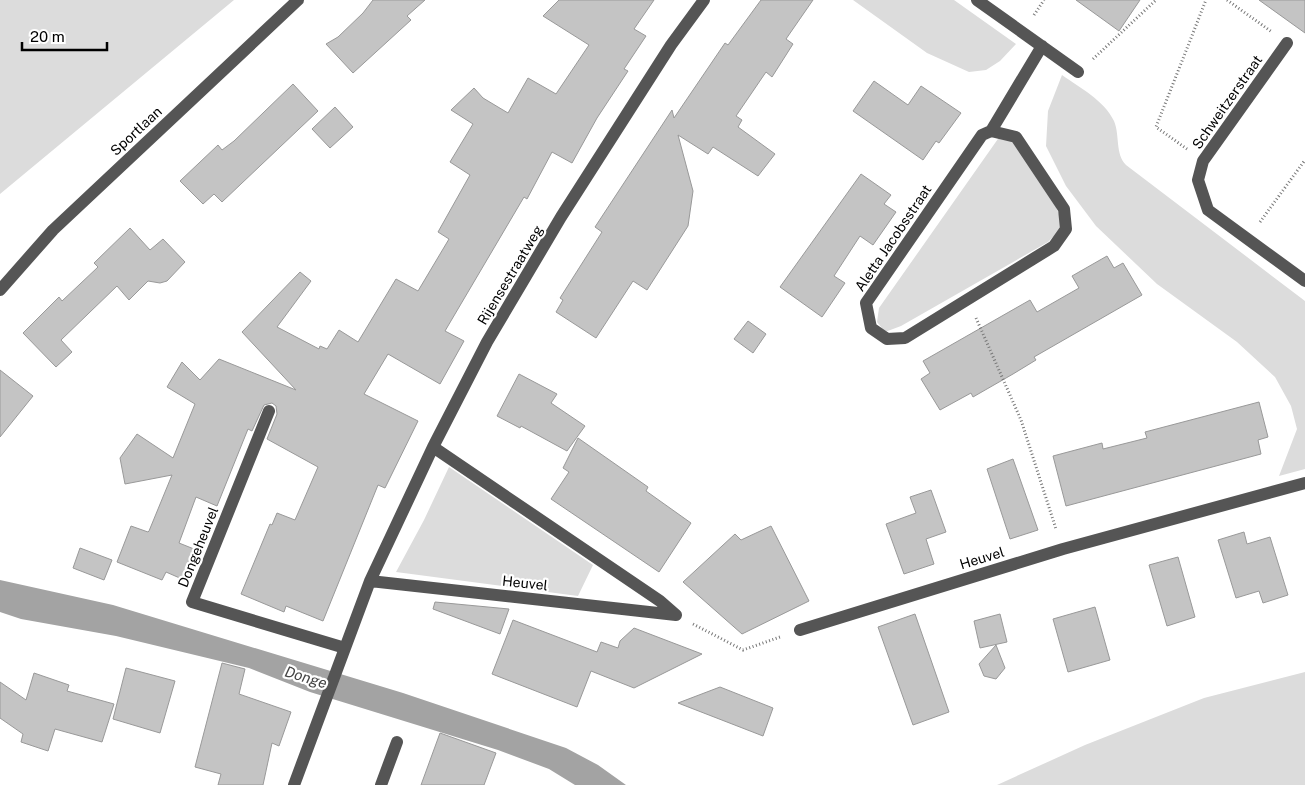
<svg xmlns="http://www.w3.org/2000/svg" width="1305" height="785" viewBox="0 0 1305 785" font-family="'Public Sans',sans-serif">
	<rect width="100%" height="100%" fill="#fff"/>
	<path fill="#dcdcdc" d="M0,0H234L0,194Z
		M853,0H954L1016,44L1000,61L986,70L969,72L927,53Z
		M1062,75C1080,88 1104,100 1114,121C1120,135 1115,154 1126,165L1305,301V469L1279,476L1297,429L1291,406L1275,377L1237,342L1157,284L1096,226L1066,186L1046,146L1048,111Z
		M1000,136C1004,138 1010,139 1014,142C1031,154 1059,207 1063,227L1048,242L901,326L885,332L877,322L879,308Z
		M449,467L593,565L578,596L396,572L424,520Z
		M1305,672V785H997L1085,745L1204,698Z"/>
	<path fill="#a3a3a3" d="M0,580L113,605L403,693L566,748L598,765L626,785H575L549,769L498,750L310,692L249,668L116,636L21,619L0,612Z"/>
	<path fill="#c4c4c4" stroke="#999" d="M373,0H425L407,16L411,20L353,73L326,44L338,37L363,13Z
		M559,0H654L634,29L646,36L624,69L628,71L597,118L572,163L552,152L527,199L524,197L445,331L464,341L440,384L388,354L364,394L418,421L385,488L378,485L323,621L286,606L284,612L241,594L270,524L272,525L277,513L295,520L318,467L267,439L277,414L276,406L272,403L264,405L252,431L248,429L217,506L196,497L179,543L194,549L182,579L166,572L162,580L117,562L131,526L148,532L149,531L172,475L125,484L120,458L137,434L173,458L195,404L167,387L182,362L200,380L219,359L296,390L242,332L300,272L311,281L277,327L319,349L320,346L327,349L339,330L358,342L396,279L418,291L449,239L438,232L470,175L450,162L473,124L451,110L474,88L483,98L508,113L528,78L556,94L589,45L543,16Z
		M761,0H813L786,39L793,44L772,77L766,72L736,116L742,120L738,127L775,154L758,176L713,147L708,154L678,135L693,191L688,226L647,290L633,281L596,338L556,312L563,300L560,298L602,232L595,227L672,110L674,118L725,43L728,45Z
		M1076,0H1140L1119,31Z
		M1259,0H1305V33Z
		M874,81L908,105L921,86L961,113L939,143L936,141L923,160L853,111Z
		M293,84L318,111L222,202L214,194L203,204L180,181L218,145L222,150L234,141Z
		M335,107L353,127L330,148L312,129Z
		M861,174L891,195L884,204L896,212L873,245L860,236L834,276L845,283L822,317L780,287Z
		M130,228L150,250L163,239L185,262L167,281L160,283L148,281L129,300L117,286L61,340L72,352L56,367L23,333L59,297L62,301L98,267L94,263Z
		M1107,256L1114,268L1123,263L1142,295L1034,357L1036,360L1013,374L973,397L971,393L940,410L921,379L930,373L923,361L1030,300L1037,312L1079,288L1072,276Z
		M748,321L766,334L753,353L734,339Z
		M0,370L33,396L0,437Z
		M519,374L557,394L551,403L585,426L567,451L521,426L520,428L497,416Z
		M1259,402L1268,437L1258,440L1261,454L1066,506L1053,456L1102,443L1103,449L1147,438L1145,432Z
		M578,438L648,487L646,491L691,523L659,572L551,499L569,472L563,468Z
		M1013,459L1038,530L1010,539L987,469Z
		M931,490L946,532L926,539L934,564L904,574L886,524L916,513L910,497Z
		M771,526L809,601L742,634L683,582L735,534L741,540Z
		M1244,532L1247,544L1270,537L1288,595L1263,603L1259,591L1236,598L1218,540Z
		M80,548L112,560L104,580L73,568Z
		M1178,557L1195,617L1167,626L1149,565Z
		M435,602L509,609L500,634L433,609Z
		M1095,607L1110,660L1068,672L1053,619Z
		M915,614L949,712L913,725L878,627Z
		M1000,614L1007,642L980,648L974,621Z
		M513,620L597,652L601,642L618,648L620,641L634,628L702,654L634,688L591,671L577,707L492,674Z
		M996,645L1005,668L996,679L984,676L979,664Z
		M222,663L245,669L239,694L291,712L279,746L272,743L263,785H218L221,774L195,767Z
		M126,668L175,681L160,733L113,719Z
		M34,673L69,685L67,691L114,704L102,742L55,729L48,751L21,742L23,734L0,718V682L26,700Z
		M720,687L773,708L763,736L678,703Z
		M440,733L496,753L484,785H421Z"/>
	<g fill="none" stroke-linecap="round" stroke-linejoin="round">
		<path stroke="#777" stroke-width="3" stroke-dasharray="1 2.5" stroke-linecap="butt" d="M1227,0L1272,32
			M1034,15L1044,0
			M1093,59L1156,0
			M1187,149L1156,127L1206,0
			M1260,222L1305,160
			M976,318L1021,420L1056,529
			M693,624L743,650L780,637"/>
		<path stroke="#555" stroke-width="12" d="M977,0L1078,72
			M1287,43L1203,161L1198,180L1208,210L1305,281
			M991,131L1016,137L1064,209L1066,229L1054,246L905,338L887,339L871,328L866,303L982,135Z
			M991,131L1042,46
			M0,290L53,230L298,0
			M269,411L192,602L345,648
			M433,447L660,601L676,615
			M370,581L676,615
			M800,630L1063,549L1305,483
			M294,785L370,581L433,447L487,342L561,217L671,45L704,0
			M381,785L397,742"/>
	</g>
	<g text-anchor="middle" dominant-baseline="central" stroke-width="4.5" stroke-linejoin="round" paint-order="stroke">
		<g font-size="14" fill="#000" stroke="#fff">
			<text transform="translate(1227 102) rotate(-55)">Schweitzerstraat</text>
			<text transform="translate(136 131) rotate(-43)">Sportlaan</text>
			<text transform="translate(893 238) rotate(-56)">Aletta Jacobsstraat</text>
			<text transform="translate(510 275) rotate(-59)">Rijensestraatweg</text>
			<text transform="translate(198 547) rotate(-68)">Dongeheuvel</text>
			<text transform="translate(982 558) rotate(-17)">Heuvel</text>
			<text transform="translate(525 583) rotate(6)">Heuvel</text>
		</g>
		<g font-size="15" font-style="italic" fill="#444" stroke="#fff">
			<text transform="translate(306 677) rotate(17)">Donge</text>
		</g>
	</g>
	<path d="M22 42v8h85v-8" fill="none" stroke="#000000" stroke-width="2.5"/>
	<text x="30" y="42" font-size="15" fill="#000000" stroke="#ffffff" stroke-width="4" paint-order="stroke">20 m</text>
</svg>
